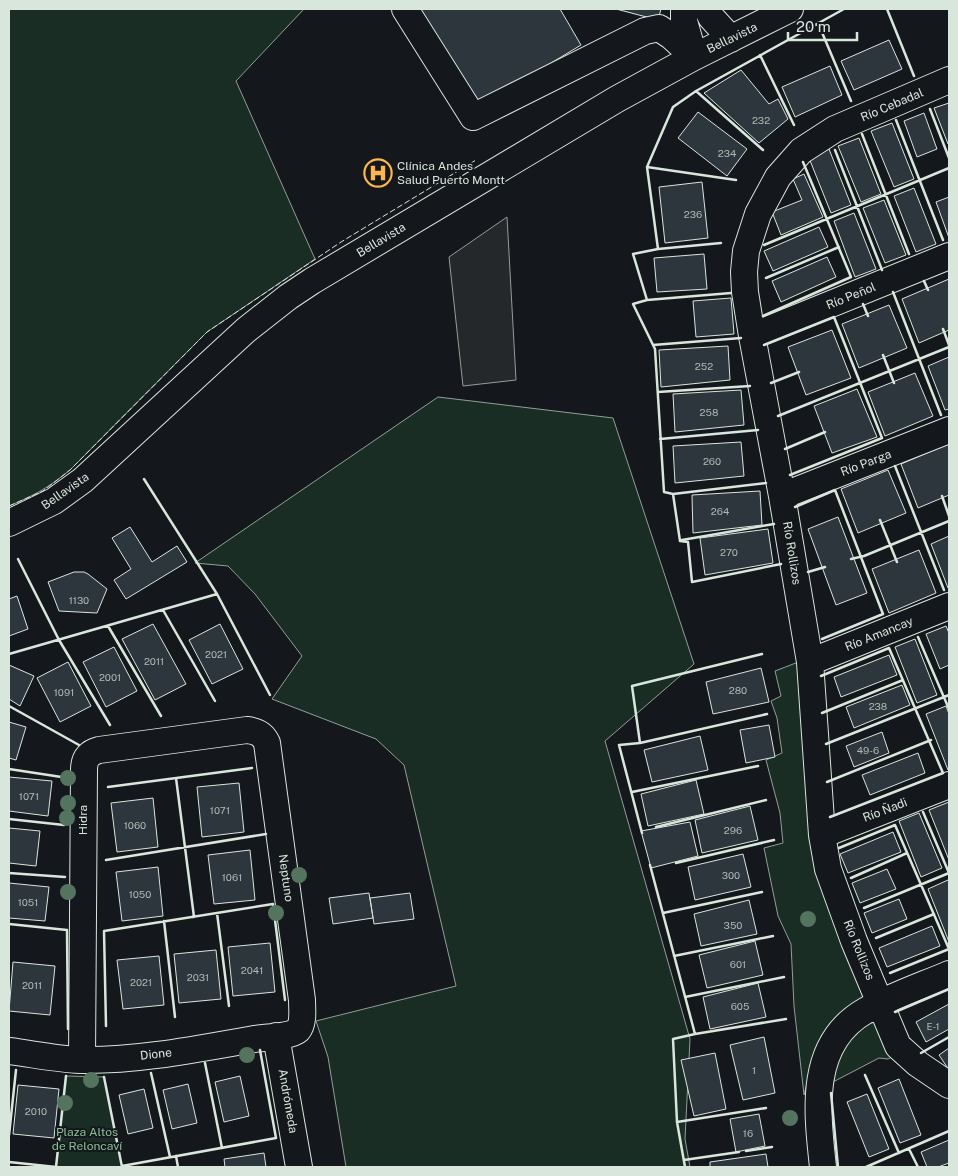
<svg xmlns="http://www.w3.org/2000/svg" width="958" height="1176" viewBox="0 0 958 1176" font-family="'Public Sans',sans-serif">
	<rect width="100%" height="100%" fill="#14181c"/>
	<path fill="#1a2d24" stroke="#939e99" d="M9,9H304L236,81L315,259L207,332L70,470C48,488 35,495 9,506Z
		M438,397L613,418L694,664L605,741L690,1039L685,1139L690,1167H346L328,1057L316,1021L456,986L404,765L376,739L272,699L302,656L255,594L228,566L195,563Z
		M801,661L810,780L870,994L808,1079L804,1095L794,1006L791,944L778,916L764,848L783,843L780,813L766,760L782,753L777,718L771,701L781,696L775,671Z
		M875,1022L894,1056L888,1059L879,1058L831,1083C836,1060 850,1027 875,1022Z
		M66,1076L104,1077L122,1167H56Z"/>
	<path fill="#24282b" stroke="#939e99" d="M507,217L516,380L463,386L449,257Z"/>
	<path fill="#2c363c" stroke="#d8e6dc" d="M419,9H560L581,45L475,109Z
		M616,9H661L658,20Z
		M889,40L902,69L854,90L841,61Z
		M830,66L842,95L795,117L782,87Z
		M741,70L769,104L778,99L788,119L759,143L704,93Z
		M949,103V143L948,144L934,108Z
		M698,112L747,149L727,176L678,138Z
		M924,113L937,149L917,157L904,121Z
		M892,123L914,179L894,187L871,131Z
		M859,138L881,194L861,202L838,146Z
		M829,149L851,205L831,213L809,158Z
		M804,174L823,217L781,235L772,212L802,200L793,179Z
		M702,182L708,238L665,243L659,187Z
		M914,188L936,244L916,252L894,196Z
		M949,197V238L936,202Z
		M884,200L906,255L885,263L863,208Z
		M854,213L876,269L855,277L834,221Z
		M819,227L828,247L773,271L764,251Z
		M704,254L707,289L657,292L654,258Z
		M827,257L836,277L781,302L772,281Z
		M949,279V330L919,343L902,299Z
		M731,298L734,334L696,337L693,301Z
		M889,305L907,348L859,368L842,324Z
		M832,330L851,378L806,395L788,347Z
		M728,346L730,380L661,387L659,350Z
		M949,357V409L945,410L928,366Z
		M915,373L933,416L885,436L868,392Z
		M857,389L877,437L832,453L814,406Z
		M741,390L744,425L675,432L673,394Z
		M741,442L744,476L675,483L673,446Z
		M948,444L949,448V495L918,508L901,464Z
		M888,470L906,513L858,533L841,489Z
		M760,491L762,525L693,533L692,495Z
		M838,517L867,593L836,605L808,529Z
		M130,527L152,562L177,546L187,562L126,599L114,580L131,569L112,538Z
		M768,529L773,563L705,575L700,538Z
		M949,536V587L948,588L931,544Z
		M919,550L936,593L889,613L872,569Z
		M74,572H84L88,574L107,589L97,613L59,611L48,582Z
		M17,596L28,629L9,636V599Z
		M153,624L186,684L155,700L122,639Z
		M220,624L243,669L212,684L189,640Z
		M946,626L949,633V665L940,669L926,634Z
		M915,639L937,695L917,703L895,647Z
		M114,647L137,691L106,707L83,662Z
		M889,655L897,675L841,697L834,677Z
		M68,662L91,706L60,722L37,678Z
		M9,665L34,676L20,706L9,699Z
		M761,668L769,702L713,714L706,682Z
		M902,685L910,705L854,728L846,707Z
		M946,706L949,714V769L948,770L926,714Z
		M9,722L26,727L16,760L9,758Z
		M769,725L775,757L746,763L740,730Z
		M882,732L889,753L854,767L846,746Z
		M700,736L708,770L652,782L644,750Z
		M918,753L925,773L870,795L862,775Z
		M9,777L52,781L48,816L9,811Z
		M696,780L704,814L648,826L641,794Z
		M239,783L244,832L202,837L197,787Z
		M153,798L158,847L117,852L111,803Z
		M949,802V860L929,810Z
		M750,806L758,840L702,853L695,820Z
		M919,813L942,868L921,877L899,821Z
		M690,822L698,856L651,868L641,831Z
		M9,828L40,831L36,866L9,863Z
		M893,832L901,852L848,873L840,854Z
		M250,850L255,900L214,904L208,855Z
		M743,854L751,887L695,900L688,867Z
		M158,867L163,916L122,921L116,872Z
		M887,869L896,889L860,903L852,883Z
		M948,880L949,883V942L928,889Z
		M9,883L49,887L45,921L9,918Z
		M369,893L373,918L333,924L329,898Z
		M410,893L414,919L374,924L370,898Z
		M899,899L907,919L872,933L864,913Z
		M749,900L757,934L701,946L694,914Z
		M932,926L940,946L887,967L879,948Z
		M755,941L763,975L707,988L699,955Z
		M270,943L275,992L233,996L228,947Z
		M216,950L221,999L179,1003L174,954Z
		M159,956L164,1005L123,1009L117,960Z
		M13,962L55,966L50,1015L9,1011Z
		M758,983L766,1017L710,1029L703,997Z
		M949,1004V1029L926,1042L916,1022Z
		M764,1037L775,1093L743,1100L730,1045Z
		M949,1048V1070L939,1055Z
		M715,1053L726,1109L694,1116L681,1060Z
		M240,1076L249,1116L224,1122L215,1082Z
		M899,1079L921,1135L900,1143L878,1088Z
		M188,1084L197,1123L172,1129L163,1090Z
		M18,1085L59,1089L54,1138L13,1134Z
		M144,1089L153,1128L128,1134L119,1095Z
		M867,1094L889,1149L869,1157L847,1102Z
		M759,1114L765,1146L736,1152L730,1119Z
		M949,1140V1163L938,1167H927L921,1152Z
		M264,1153L266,1167H225L224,1159Z
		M766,1154L768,1167H710V1162Z"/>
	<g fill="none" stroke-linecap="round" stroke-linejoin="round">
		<g stroke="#d8e6dc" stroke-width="28">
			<path id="minor" d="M405,9L473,117L645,31L659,28L671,36L694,57
				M684,9V21L694,56
				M707,9L711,17L731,39
				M949,80L835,129L801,151L778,177L758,214L746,251L744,272L745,292L752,336L782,496L810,662L822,835L828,869L854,941L898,1046L918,1064L949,1085
				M752,336L949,256
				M782,496L949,430
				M9,523L54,501L83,480L246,330L288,297L312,281L617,99L694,57L790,9
				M810,662L949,606
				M822,835L949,785
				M276,1036L299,1167
				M9,1051C33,1054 56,1059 80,1060C138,1061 197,1049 254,1039C263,1038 292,1036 298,1030C304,1023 302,1008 302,1000L267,743C263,734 257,731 247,730L99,750C88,753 84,759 84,770L82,1060
				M823,1167C817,1112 808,1044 865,1011C891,996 921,986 949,974"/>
		</g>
		<use href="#minor" stroke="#14181c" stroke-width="26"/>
		<path stroke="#d8e6dc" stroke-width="1" stroke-dasharray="6 2.5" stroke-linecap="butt" d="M9,506L43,491L70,470L207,332L341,242L476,160"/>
		<path stroke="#d8e6dc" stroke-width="2.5" d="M887,9L914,76
			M818,23L851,101
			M760,55L794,125
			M696,91L763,150
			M930,109L949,158
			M896,120L943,240
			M862,134L909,254
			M835,150L882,270
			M647,167L736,180
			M764,245L949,168
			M658,249L721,243
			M766,278L839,247
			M924,281L928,290
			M893,292L941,415
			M647,300L731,293
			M863,304L868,316
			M763,316L851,277L803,162
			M943,329L949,345
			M653,345L741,338
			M764,345L834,317L882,438L790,475
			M883,355L894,383
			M771,383L799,372
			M658,392L750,386
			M778,416L949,347
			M660,439L758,430
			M785,449L825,432
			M895,466L944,590
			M144,479L217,594
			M673,494L766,483
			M942,496L949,516
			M795,507L835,490L883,614L822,639
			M880,520L897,562
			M682,540L774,524
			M18,559L59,640L110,725
			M851,559L864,556L949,521
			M781,564L692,582L688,542L680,541L673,494L664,492L655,349L633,304L647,300L633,254L658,249L647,167L673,107L696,91L844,9
			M808,572L825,567
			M163,610L215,701
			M108,626L161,716
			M918,637L949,709
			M9,654L217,594L270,695
			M821,676L889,648L943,773L830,817
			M9,706L79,745
			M822,713L903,680
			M640,743L767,714
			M826,744L949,695
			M9,769L68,778
			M176,778L194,917
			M827,782L931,740
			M108,787L252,768
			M632,792L758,766
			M923,812L949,873
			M9,819L64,825
			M656,827L766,800
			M642,833L619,745L640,743L632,686L762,654
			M839,848L895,825L949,949L890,973
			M106,860L266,834
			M676,863L774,840
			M650,865L695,1034L673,1039L677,1122
			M9,873L65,877
			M851,878L907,853
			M864,908L949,873
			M217,913L229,1006
			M663,913L762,892
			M164,921L175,1017
			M9,924L67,930L68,1029
			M876,938L934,914
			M674,956L773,936
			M685,997L784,977
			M895,1012L949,989
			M106,1026L104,931L273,904L285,1000
			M695,1034L786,1019
			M921,1053L949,1037
			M205,1063L222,1148
			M151,1073L170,1157
			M865,1075L899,1153
			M104,1077L122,1167
			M831,1093L838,1167
			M9,1135L16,1070
			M909,1149L918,1167
			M746,1151L772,1147
			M176,1156L178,1167
			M684,1160L739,1152
			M9,1162L56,1167
			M122,1166L276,1138L260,1050
			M56,1167L66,1076
			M685,1167L677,1122L766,1108
			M866,1167L949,1131"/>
	</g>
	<g fill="#55745f">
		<circle cx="68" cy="778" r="8"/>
		<circle cx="68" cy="803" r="8"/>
		<circle cx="67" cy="818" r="8"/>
		<circle cx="299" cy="875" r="8"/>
		<circle cx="68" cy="892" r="8"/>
		<circle cx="276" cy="913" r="8"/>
		<circle cx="808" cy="919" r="8"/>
		<circle cx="247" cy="1055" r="8"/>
		<circle cx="91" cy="1080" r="8"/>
		<circle cx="65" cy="1103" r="8"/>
		<circle cx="790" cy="1118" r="8"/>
	</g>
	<defs>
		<g id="hospital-ring" transform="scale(1.4375)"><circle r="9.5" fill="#14181c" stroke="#ffb74d" stroke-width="1.5"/><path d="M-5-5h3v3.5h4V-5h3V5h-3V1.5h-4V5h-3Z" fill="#ffb74d"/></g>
	</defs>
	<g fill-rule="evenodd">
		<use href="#hospital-ring" x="378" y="173"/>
	</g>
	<g text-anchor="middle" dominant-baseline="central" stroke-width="4" stroke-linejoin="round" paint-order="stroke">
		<g font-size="10" fill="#adbab4">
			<text x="761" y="120">232</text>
			<text x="727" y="153">234</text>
			<text x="693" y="214">236</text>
			<text x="704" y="366">252</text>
			<text x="709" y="412">258</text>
			<text x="712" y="461">260</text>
			<text x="720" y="511">264</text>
			<text x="729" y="552">270</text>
			<text x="79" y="600">1130</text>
			<text x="216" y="654">2021</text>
			<text x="154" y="661">2011</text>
			<text x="110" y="677">2001</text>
			<text x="738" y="690">280</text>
			<text x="64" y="692">1091</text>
			<text x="878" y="706">238</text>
			<text x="868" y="750">49-6</text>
			<text x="29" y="796">1071</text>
			<text x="220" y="810">1071</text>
			<text x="135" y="825">1060</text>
			<text x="733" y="830">296</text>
			<text x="731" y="875">300</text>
			<text x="232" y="877">1061</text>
			<text x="140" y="894">1050</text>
			<text x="28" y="902">1051</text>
			<text x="733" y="925">350</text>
			<text x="738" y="964">601</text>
			<text x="252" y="970">2041</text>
			<text x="198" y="977">2031</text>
			<text x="141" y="982">2021</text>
			<text x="32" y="985">2011</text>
			<text x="740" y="1006">605</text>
			<text x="933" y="1026">E-1</text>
			<text x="754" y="1070">1</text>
			<text x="36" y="1111">2010</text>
			<text x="748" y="1133">16</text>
		</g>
		<g font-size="12" fill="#d8e6dc" stroke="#14181c">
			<text transform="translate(732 38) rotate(-26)">Bellavista</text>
			<text transform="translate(892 105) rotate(-23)">Río Cebadal</text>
			<text transform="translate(381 240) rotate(-31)">Bellavista</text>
			<text transform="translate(851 296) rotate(-22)">Río Peñol</text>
			<text transform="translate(866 463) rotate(-21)">Río Parga</text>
			<text transform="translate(65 491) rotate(-35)">Bellavista</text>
			<text transform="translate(792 553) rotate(81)">Río Rollizos</text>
			<text transform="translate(879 634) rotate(-22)">Río Amancay</text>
			<text transform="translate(885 810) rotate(-21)">Río Ñadi</text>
			<text transform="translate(83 820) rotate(-90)">Hidra</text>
			<text transform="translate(286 878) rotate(82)">Neptuno</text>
			<text transform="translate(859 950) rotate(68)">Río Rollizos</text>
			<text transform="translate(156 1054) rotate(-6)">Dione</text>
			<text transform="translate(288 1101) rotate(80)">Andrómeda</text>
		</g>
		<g font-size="12" fill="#d8e6dc" stroke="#14181c" text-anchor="start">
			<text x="397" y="166">Clínica Andes<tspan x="397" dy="14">Salud Puerto Montt</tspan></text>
		</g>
		<g font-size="12" fill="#8ac095" stroke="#14181c">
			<text x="87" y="1132">Plaza Altos<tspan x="87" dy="14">de Reloncaví</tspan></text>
		</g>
	</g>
	<rect width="958" height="1176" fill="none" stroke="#d8e6dc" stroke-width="20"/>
	<path d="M788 32v8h69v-8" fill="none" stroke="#d8e6dc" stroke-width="2.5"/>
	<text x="796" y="32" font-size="15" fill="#d8e6dc" stroke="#14181c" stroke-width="4" paint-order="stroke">20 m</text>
</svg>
